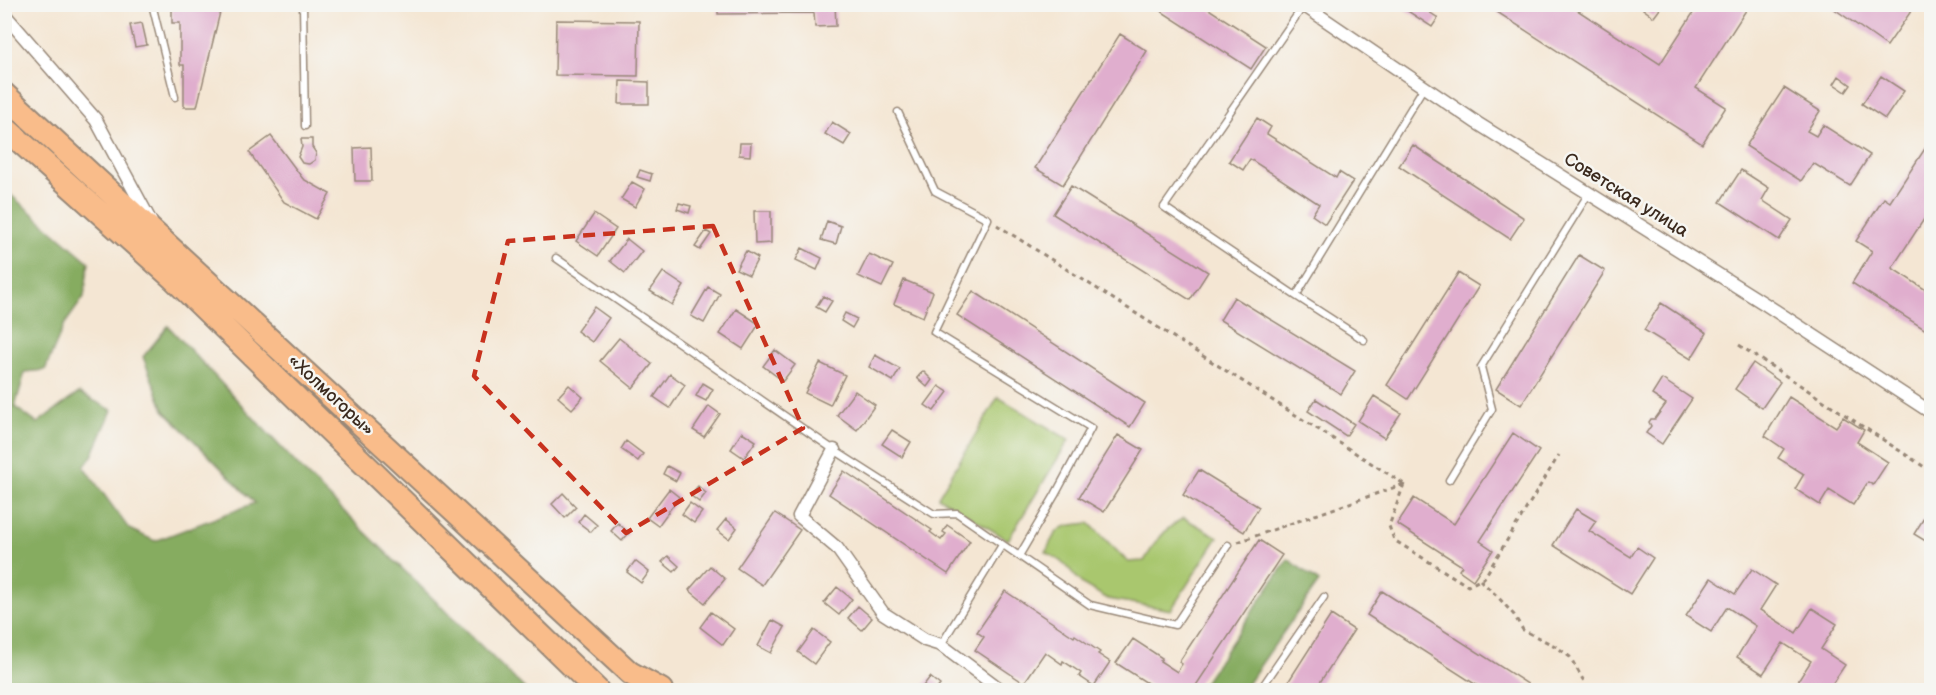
<svg xmlns="http://www.w3.org/2000/svg" width="1936" height="695" viewBox="0 0 1936 695" font-family="'Balsamiq Sans',sans-serif">
	<rect width="100%" height="100%" fill="#f6f6f2"/>
	<filter id="ink" filterUnits="userSpaceOnUse"><feTurbulence type="fractalNoise" baseFrequency=".0167" numOctaves="2"/><feDisplacementMap in="SourceGraphic" scale="12" xChannelSelector="R" yChannelSelector="G"/><feConvolveMatrix kernelMatrix="1 2 1 2 8 2 1 2 1" color-interpolation-filters="sRGB"/></filter>
	<filter id="wash" filterUnits="userSpaceOnUse"><feTurbulence type="fractalNoise" baseFrequency=".008" numOctaves="4" result="noise"/><feDisplacementMap in="SourceGraphic" scale="24" xChannelSelector="R" yChannelSelector="G"/><feGaussianBlur stdDeviation="1.35" result="paint"/><feColorMatrix in="noise" values="0 0 0 0 0 0 0 0 0 0 0 0 0 0 0 0 0 1.4 0 .05"/><feComposite in="paint" operator="in"/></filter>
	<g filter="url(#wash)">
		<rect width="100%" height="100%" fill="#f4e6d3"/>
		<path fill="#a9c76e" stroke="#727846" stroke-width="1.5" d="M998,397L1069,440L1008,540L938,497Z
			M1184,518L1218,537L1171,610L1108,599L1082,584L1065,564L1046,552C1057,525 1061,526 1089,523L1128,562L1144,561C1155,543 1164,528 1184,518Z"/>
		<path fill="#86ac61" stroke="#606b40" stroke-width="1.5" d="M5,190L89,262L84,297L64,325L45,370L25,372L15,407L37,423L79,393L112,410L92,456L84,467L129,529L155,541L255,503L164,410L143,357L168,326L304,472L526,690H5Z
			M1288,559L1319,582L1243,690H1199Z"/>
		<g id="blocks">
			<path fill="#e0aece" d="M172,4H222L197,107H184V65H180V23H172Z
				M718,4H835L836,26L815,27L814,13L718,14Z
				M1150,4H1201L1266,46L1251,69Z
				M1397,4H1417L1438,18L1432,27Z
				M1436,4H1449L1445,11Z
				M1502,4H1568L1660,64L1699,4H1750L1696,88L1726,107L1702,144L1497,12Z
				M1646,4H1654L1660,9L1654,17L1643,9Z
				M1835,4H1916L1887,46L1833,8Z
				M556,20L639,21L638,76L555,75Z
				M142,23L147,45L135,47L130,25Z
				M1120,34L1147,51L1063,185L1035,168Z
				M1839,76L1851,85L1846,92L1834,84Z
				M1881,76L1904,91L1885,119L1862,104Z
				M620,81L649,82V104H619Z
				M1784,88L1820,111L1807,131L1816,136L1823,125L1870,155L1850,186L1813,163L1801,181L1746,146Z
				M1257,118L1271,127L1267,134L1336,178L1339,172L1353,181L1325,224L1312,215L1319,204L1250,159L1243,170L1229,161Z
				M832,122L851,134L844,145L825,134Z
				M271,136L303,179L330,194L316,219L284,202L249,152Z
				M1932,138V207L1892,268L1929,292L1932,288V334L1852,283L1872,251L1856,241L1884,198L1890,202Z
				M301,139H312V147L316,153L315,160L309,164L302,163L298,157L302,147Z
				M740,143H751L750,156L739,155Z
				M1413,145L1524,218L1510,239L1399,166Z
				M371,147L372,181H355L354,148Z
				M640,170L652,174L650,181L637,177Z
				M1741,170L1769,188L1762,200L1792,220L1779,240L1720,202Z
				M632,182L645,189L635,207L621,199Z
				M1071,186L1208,272L1190,300L1053,214Z
				M679,203L691,206L689,213L677,209Z
				M754,211H771V243L755,244Z
				M594,214L616,229L598,256L576,241Z
				M827,221L841,226L836,244L821,240Z
				M706,231L711,234L700,250L695,247Z
				M627,239L642,251L625,273L610,261Z
				M802,248L822,258L817,270L796,260Z
				M746,251L758,258L749,275L736,269Z
				M869,254L893,265L882,287L858,276Z
				M1579,255L1605,271L1521,405L1496,389Z
				M663,272L684,286L672,305L650,291Z
				M1458,273L1479,286L1408,399L1387,385Z
				M904,280L933,292L923,317L894,304Z
				M708,287L720,294L704,323L691,316Z
				M973,291L1145,403L1130,427L957,315Z
				M823,296L832,301L825,312L816,307Z
				M1234,297L1355,371L1341,394L1220,320Z
				M1661,303L1707,333L1691,359L1644,330Z
				M594,307L609,318L592,342L577,331Z
				M736,309L759,324L743,349L720,334Z
				M845,313L857,319L852,328L841,321Z
				M619,338L652,364L633,388L600,361Z
				M775,350L795,365L783,381L763,366Z
				M875,355L900,369L893,381L869,367Z
				M820,363L845,375L830,405L805,393Z
				M1753,363L1780,382L1762,408L1735,389Z
				M923,371L932,380L927,387L917,378Z
				M670,374L685,385L670,408L654,397Z
				M1662,379L1692,399L1662,444L1646,433L1651,426L1649,422L1651,419H1655L1666,404L1652,395Z
				M703,383L713,389L706,401L696,396Z
				M569,385L583,397L572,409L558,397Z
				M939,386L948,392L934,411L925,405Z
				M855,391L875,405L857,430L837,415Z
				M1374,396L1401,413L1384,438L1358,421Z
				M1789,397L1836,427L1843,417L1864,430L1857,442L1888,462L1873,485L1868,482L1853,505L1829,490L1820,505L1795,489L1804,474L1778,458L1784,449L1765,436Z
				M1316,399L1354,424L1346,436L1308,411Z
				M709,406L720,414L704,437L693,430Z
				M892,430L911,442L902,457L882,444Z
				M742,432L756,441L744,458L731,449Z
				M1513,433L1539,451L1480,541L1493,550L1473,580L1459,570L1462,566L1397,524L1414,498L1454,524Z
				M1118,435L1143,450L1104,512L1079,497Z
				M626,441L643,454L638,461L621,449Z
				M667,466L680,473L676,481L663,474Z
				M1199,470L1259,507L1244,532L1183,495Z
				M844,471L932,530L930,532L941,540L946,534L943,532L947,525L970,541L948,574L829,494Z
				M698,486L706,493L699,502L690,495Z
				M669,489L679,497L658,526L647,518Z
				M563,493L576,507L565,518L552,504Z
				M690,503L702,512L694,523L682,514Z
				M1932,505V545L1914,534Z
				M1576,509L1596,521L1589,531L1631,557L1637,547L1653,558L1630,594L1553,545Z
				M775,513L800,530L762,585L737,568Z
				M584,514L597,525L591,532L578,522Z
				M726,519L737,528L729,539L717,530Z
				M618,523L629,533L622,541L611,531Z
				M1259,540L1282,555L1193,690H1158L1116,663L1133,639L1162,658L1160,661L1177,672L1182,664L1179,662Z
				M668,556L679,566L674,572L662,562Z
				M635,561L649,572L641,583L627,572Z
				M710,566L725,579L705,603L689,590Z
				M1752,569L1776,585L1760,610L1796,633L1812,608L1837,624L1821,649L1845,665L1828,690H1802L1795,686L1811,661L1783,643L1763,674L1737,657L1756,626L1727,607L1711,632L1686,616L1711,578L1735,594Z
				M837,587L852,599L839,615L824,603Z
				M1005,591L1074,637L1075,635L1100,652L1098,654L1110,662L1094,686L1079,676L1081,673L1063,661L1062,664L1045,652L1024,683L975,650L984,637L977,632Z
				M1382,591L1537,690H1484L1367,615Z
				M858,606L872,618L862,630L848,618Z
				M711,612L734,629L723,645L700,627Z
				M1331,615L1354,630L1315,690H1283Z
				M772,620L785,627L771,653L758,646Z
				M814,630L830,642L814,664L798,652Z
				M930,677L940,685L936,690H920Z"/>
		</g>
	</g>
	<g filter="url(#ink)">
		<use href="#blocks" fill-opacity="0" stroke="#988878" stroke-width="1.5"/>
		<g fill="none" stroke-linecap="round" stroke-linejoin="round">
			<g stroke="#988878" stroke-width="9">
				<path id="lane" d="M152,4L175,97
					M303,4L305,126
					M898,112L935,191L988,219L934,332L1091,428L1055,495L1019,556
					M556,258L834,450L934,514L957,513L1090,605L1175,625L1228,545
					M1296,296L1164,207L1304,5
					M1364,340L1296,296L1424,87
					M1449,480L1492,409L1481,367L1589,193
					M941,645L1002,545
					M1260,690L1324,597"/>
			</g>
			<g stroke="#988878" stroke-width="15">
				<path id="street" d="M1302,4L1477,123L1765,304L1932,413
					M4,14L96,120L151,222
					M834,450L799,516L837,548L883,613L925,640L941,645L1001,690"/>
			</g>
			<g stroke="#988878" stroke-width="26">
				<path id="highway" d="M4,94L630,673L661,690
					M4,127L173,278L597,690"/>
			</g>
			<path stroke="#988878" stroke-width="3" stroke-dasharray="4.5 4.5" stroke-linecap="butt" d="M997,225L1404,484
				M1739,345L1932,472
				M1404,484L1389,526L1394,540L1468,586L1484,578L1559,455
				M1238,542L1404,484
				M1480,580L1498,597L1514,615L1523,630L1557,647L1570,657L1585,683"/>
			<use href="#lane" stroke="#fff" stroke-width="6"/>
			<use href="#street" stroke="#fff" stroke-width="12"/>
			<use href="#highway" stroke="#f9bc8a" stroke-width="22"/>
		</g>
	</g>
	<path fill="none" stroke="#c8321e" stroke-width="4.5" stroke-dasharray="12 8" stroke-linejoin="round" d="M713,226L803,428L626,533L474,376L508,241Z"/>
	<g text-anchor="middle" dominant-baseline="central" stroke-width="5" stroke-linejoin="round" paint-order="stroke">
		<g font-size="18" fill="#3b2a1e" stroke="#f6f6f2">
			<text transform="translate(1626 195) rotate(32)">Советская улица</text>
			<text transform="translate(331 395) rotate(43)">«Холмогоры»</text>
		</g>
	</g>
	<rect width="1936" height="695" fill="none" stroke="#f6f6f2" stroke-width="24"/>
</svg>
